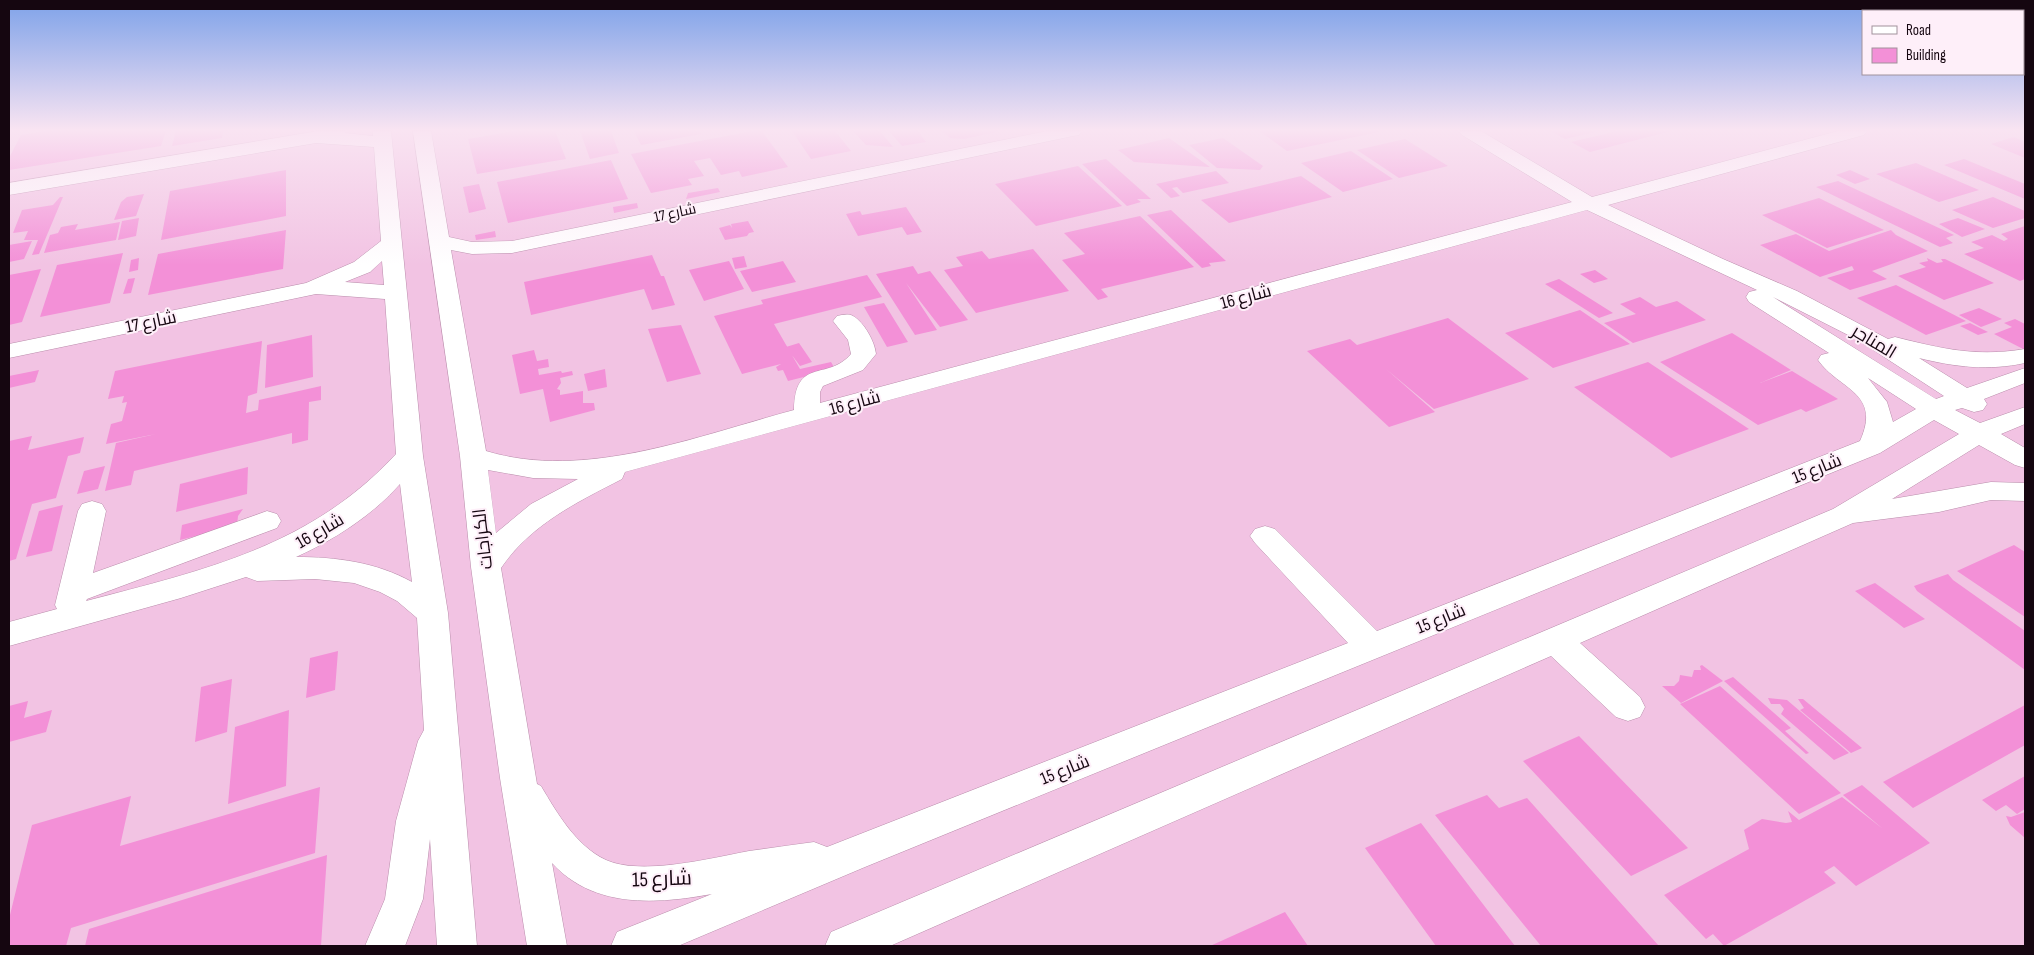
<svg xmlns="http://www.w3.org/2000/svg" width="2034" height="955" viewBox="0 0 2034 955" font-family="'Sofia Sans Condensed',Cairo,sans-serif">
	<rect width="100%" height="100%" fill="#f2c3e3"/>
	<path fill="#f390d7" d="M46,131H166L161,146L9,170V158L21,135Z
		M176,131H223L222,138L172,146Z
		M514,131H555L566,159L477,174L468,139Z
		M580,131H611L619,153L590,159Z
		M634,131H699L701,134L641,145Z
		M753,131H762L788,167L742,177L739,171L721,175L710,158L694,161L704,176L688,179L692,185L651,193L631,154Z
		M792,131H835L851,151L811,159Z
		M853,131H880L893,147L866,145Z
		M889,131H918L926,142L902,146Z
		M942,131H996V132L964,139L950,138Z
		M1259,131H1379V132L1287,151Z
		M1550,131H1594L1595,132L1565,139Z
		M1617,131H1671L1590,152L1571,142Z
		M2014,137L2025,142V158L1991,144Z
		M1169,138L1210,167L1134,162L1118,150Z
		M1223,138L1263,166L1260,170L1217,168L1189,145Z
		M1405,139L1448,166L1399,178L1357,150Z
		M1351,151L1393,179L1343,192L1301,163Z
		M1106,159L1151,199H1137L1141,202L1127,206L1082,164Z
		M1964,159L2025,184V199L1944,165Z
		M611,160L628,199L508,223L497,182Z
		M1916,163L1979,190L1939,202L1876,174Z
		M1078,166L1122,206L1036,226L995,184Z
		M286,170V216L161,240L170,191Z
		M1850,170L1870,179L1855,184L1836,175Z
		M1216,171L1229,183L1183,193L1177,187L1172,188L1180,196L1171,198L1156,184Z
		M1301,176L1332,197L1229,223L1201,200Z
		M1838,181L1954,235L1946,238L1953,243L1940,247L1816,187Z
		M479,184L486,209L469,213L463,187Z
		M718,188L720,192L686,199L688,193Z
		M144,194L136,216L114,220L121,202L127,197Z
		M60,197H63L39,254L32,255L38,240H24L28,231L13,233L22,210L53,205Z
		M1993,197L2025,211V218L1993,228L1952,210Z
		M1819,198L1884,230L1827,248L1762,215Z
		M637,203L638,208L614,213L613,207Z
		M906,207L922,232L907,235L902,227L858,236L846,214L860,211L862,215Z
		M1171,210L1226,261L1209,263L1211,266L1202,268L1147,215Z
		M1140,216L1194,267L1101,289L1108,297L1098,300L1062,260L1085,254L1064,233Z
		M139,218L136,236L118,240L122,221Z
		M1958,218L1985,229L1962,237L1939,224Z
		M748,221L754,232L749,233L747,236L725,240L719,228L730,225L732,228L731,224Z
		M120,222L116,240L44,253L50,235L58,233L61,227L78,224L75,230Z
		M2025,226V279L2020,281L1964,254L1984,248L1971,242L1992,235L2004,241L2008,239L2001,234Z
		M286,230L283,269L148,295L158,254Z
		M1891,230L1896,235L1928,251L1872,271L1887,279L1850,290L1827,278L1854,270L1852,266L1820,277L1760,245L1796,234L1829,251Z
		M495,231L496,237L476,240L475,235Z
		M32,241L24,259L9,262V245Z
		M1033,249L1069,291L976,313L944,270L963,266L956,257L982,251L989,259Z
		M123,253L110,303L40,317L57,265Z
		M652,255L661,276H664L675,305L652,310L644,289L531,315L524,282Z
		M744,256L747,267L735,269L732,258Z
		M139,258L138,270L129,272L131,260Z
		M1927,258L1937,263L1943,262L1941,259H1945L1994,283L1944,300L1898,276L1926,267L1919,263L1928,261Z
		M729,261L744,289L704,301L689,270Z
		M783,261L796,282L752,292L740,271Z
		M913,266L918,274L930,271L968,320L940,327L906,283L937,330L915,335L876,274Z
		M41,269L22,322L9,325V275Z
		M1595,270L1608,279L1594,283L1580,274Z
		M867,275L882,297L774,324L800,369L831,362L835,369L788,381L783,370L778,371L776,367L781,364L742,374L714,316L763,304L761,300Z
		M135,278L131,293L123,294L128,279Z
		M1559,279L1613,313L1599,318L1545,284Z
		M1896,285L1966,321L1926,335L1857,298Z
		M1640,297L1656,307L1677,301L1706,320L1633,343L1604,323L1636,314L1620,304Z
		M884,303L908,342L887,347L864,307Z
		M1979,308L2002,319L1981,327L1959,315Z
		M1580,310L1630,344L1553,368L1505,333Z
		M1448,318L1529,379L1434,409L1386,369L1435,412L1389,427L1307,351L1350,339L1357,345Z
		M2015,319L2025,324V350L1994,334L2012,327L2004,323Z
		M1970,323L1988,332L1978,335L1960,326Z
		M681,325L701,374L667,382L648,329Z
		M1732,333L1791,370L1760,383L1792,371L1838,399L1806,412L1801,409L1758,425L1660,362Z
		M312,335L313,377L265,388L267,345Z
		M262,341L257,393L248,396L246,413L258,410L259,400L321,386V400L309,402L308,440L292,444V433L134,471L131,485L105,491L116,443L156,434L106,444L111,424L122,421L127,402L122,403L124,396L108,399L115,371Z
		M799,343L812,362L800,366L786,347Z
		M534,350L537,361L548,359L549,367L538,369L539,375L561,371L562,373L572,371L573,375L560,378L561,383L557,389L560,390V395L583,391V403H594L595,410L550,422L543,389L520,394L512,355Z
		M1648,362L1749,429L1671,458L1574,387Z
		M605,369L607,387L588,391L584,374Z
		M39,370L35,382L9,388V376Z
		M32,436L28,450L84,437L80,453L68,456L56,498L32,504L16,559L9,561V441Z
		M105,466L98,489L77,494L84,471Z
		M248,467L247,494L176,512L180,484Z
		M63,505L52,551L26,557L39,511Z
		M243,509L238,516L237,526L180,540L182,525Z
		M2014,545L2025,552V617L1957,571Z
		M1948,574L1953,580L2025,631V670L1917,591L1914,586Z
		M1875,583L1925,619L1904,628L1855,591Z
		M338,651L335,690L306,698L310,658Z
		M1702,665L1723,681L1681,703L1662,686H1674L1679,681L1680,675L1692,677L1694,670H1701L1700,666Z
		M1733,677L1791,728L1785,731L1809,753L1806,754L1724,681Z
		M232,679L227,732L195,742L201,687Z
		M1720,686L1841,793L1799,814L1680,704Z
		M1768,698L1787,700L1849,753L1834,760L1781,714L1784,709L1780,704H1771Z
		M1798,699H1803L1862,748L1851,753L1800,710L1804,708Z
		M28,701L24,718L52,710L46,732L9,742V706Z
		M2025,705V745L1913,808L1883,782Z
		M289,710L286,786L228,804L235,727Z
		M1579,736L1688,848L1631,876L1523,761Z
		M2025,776V809L2017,814L2006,805L1996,811L1982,800Z
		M1862,785L1930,843L1856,886L1834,866L1824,872L1836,883L1724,946L1713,934L1706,939L1664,895L1749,849L1744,830L1762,819L1786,823L1792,822L1788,811L1799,820L1842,797L1883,829L1843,795Z
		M320,787L315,853L71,928L66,946H9V919L32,825L131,796L120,846Z
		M1487,795L1499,808L1527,798L1659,946H1541L1435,815Z
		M2025,812V838L2010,825L2006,816L2011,817Z
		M1421,823L1515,946H1436L1365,848Z
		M327,855L321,946H85L89,929Z
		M1285,912L1308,946H1210Z"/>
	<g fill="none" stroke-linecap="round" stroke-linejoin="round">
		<g stroke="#b98dab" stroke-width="1">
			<path id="minor" d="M318,131H346L345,133L373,136V131H391L423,456L448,613L477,946H437L430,839L423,899L405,946H365L385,899L396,821L418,741L424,730L417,618L397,601L380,592L354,583L315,579L257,581L246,577L181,598L9,646V622L57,609L55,605L78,511L82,504L92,501L102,504L106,511L93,573L267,511L277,514L281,521L277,528L87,599L86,601C204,570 310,547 396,454L385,299L316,294L9,358V344L306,283L354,262L381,241L374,147L316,143L9,195V183ZM382,261L384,285L345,282L370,272ZM400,484L412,582C376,562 336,557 296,557C334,540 373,515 400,484Z
				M413,131H431L449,237L472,242L512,241L1047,131H1082L1079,135L1073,136L512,253L472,254L451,250L486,451C585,481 697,436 794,410C795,356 827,382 851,354L848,340L833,321L837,316C842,315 848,313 853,316C864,322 875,342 876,354L863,370L823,386L820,392V403L1572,202L1462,135L1459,131H1481L1592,197L1838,131H1867L1864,135L1608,205L1723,259L1797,291L1888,339L1895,337C1943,349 1976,357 2025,349V363C1989,371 1955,367 1919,358L1967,388L2025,368V383L1984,399L1987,404L1983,410L1974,412L1962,408L1955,410L1980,423L2025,407V424L2001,434L2025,448V468L2015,465L1979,445L1892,499L1991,482L2025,483V501L1991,500L1939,512L1853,523L1580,643L1640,697L1645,707L1640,717L1628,721L1616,717L1551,656L890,946H825L831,932L1833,509L1959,434L1934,420L1880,453L865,867L678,946H611L617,932L712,894C657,904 594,909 552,863L567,946H527L500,778L471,567L460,456ZM1587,210L1757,290L1749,292L1746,297L1749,302L1829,353L1821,355L1818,360C1839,390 1882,392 1860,441L1377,631L1275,529L1265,526L1255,529L1250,536L1255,543L1348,643L827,847L814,842C792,845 771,848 749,851C712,858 641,876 606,860C576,846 557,813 541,786L537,784L501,568C530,525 577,502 622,479L625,472ZM1773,297L1858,340L1944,396L1936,399ZM1868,378L1916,409L1893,422L1887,402ZM488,470L533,478L578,479L531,504L496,533Z"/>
		</g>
		<use href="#minor" fill="#fff" fill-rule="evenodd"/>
	</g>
	<linearGradient id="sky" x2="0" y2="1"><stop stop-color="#7ea2e9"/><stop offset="0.49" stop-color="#f9e4f2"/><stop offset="1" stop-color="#f9e4f2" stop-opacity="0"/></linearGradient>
	<rect width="2034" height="265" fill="url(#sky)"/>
	<g text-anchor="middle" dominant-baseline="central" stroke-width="4" stroke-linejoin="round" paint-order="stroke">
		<g font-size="15" fill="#150610" stroke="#feeff9">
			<text transform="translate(675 213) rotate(-12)">شارع 17</text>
		</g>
		<g font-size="18" fill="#150610" stroke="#feeff9">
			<text transform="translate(1246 297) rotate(-15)">شارع 16</text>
			<text transform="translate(151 322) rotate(-12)">شارع 17</text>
			<text transform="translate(1874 342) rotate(31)">المناجر</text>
			<text transform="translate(855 403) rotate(-15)">شارع 16</text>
			<text transform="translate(1817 469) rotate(-22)">شارع 15</text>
			<text transform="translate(320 531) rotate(-30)">شارع 16</text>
			<text transform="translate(483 539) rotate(-97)">الكراجات</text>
			<text transform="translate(1441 619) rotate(-22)">شارع 15</text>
			<text transform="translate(1065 770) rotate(-22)">شارع 15</text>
		</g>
		<g font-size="21" fill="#150610" stroke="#feeff9">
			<text transform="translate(662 879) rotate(-2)">شارع 15</text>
		</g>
	</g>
	<rect width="2034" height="955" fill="none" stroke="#150610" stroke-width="20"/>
	<rect x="1862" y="10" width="162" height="65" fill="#feeff9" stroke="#a1929c"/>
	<rect x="1872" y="26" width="25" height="8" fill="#ffffff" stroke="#a1929c"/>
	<text x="1906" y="35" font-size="15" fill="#150610">Road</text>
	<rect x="1872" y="48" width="25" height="15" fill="#f390d7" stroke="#a1929c"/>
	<text x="1906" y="60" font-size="15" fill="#150610">Building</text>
</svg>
